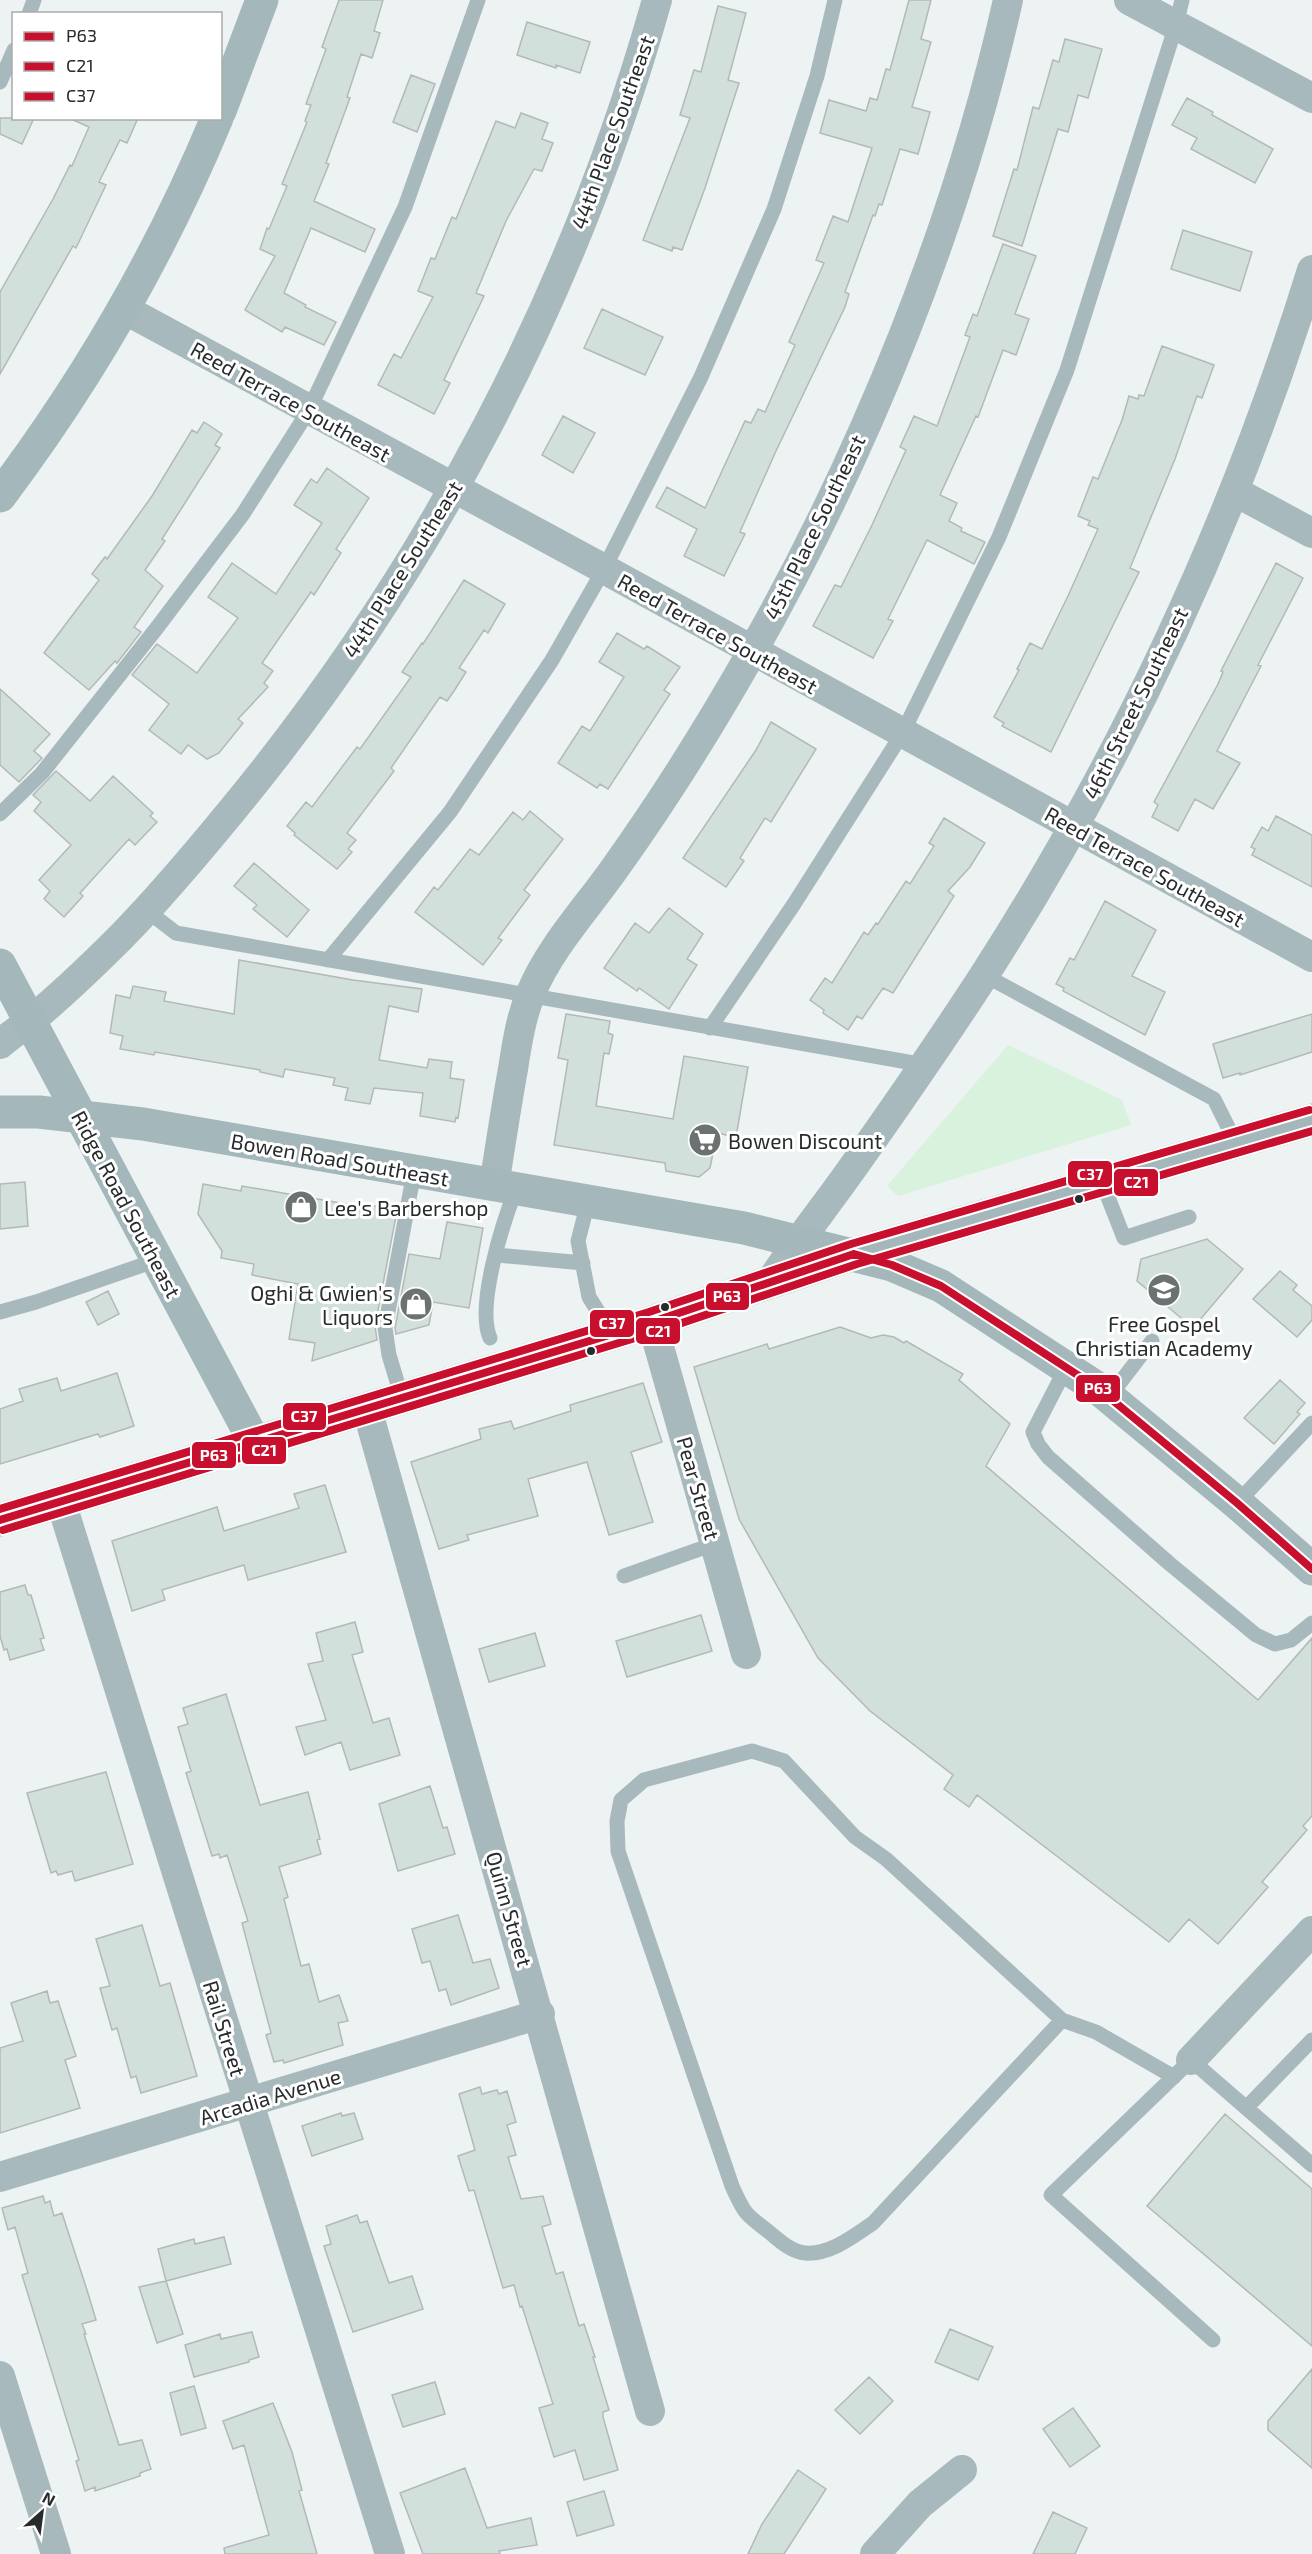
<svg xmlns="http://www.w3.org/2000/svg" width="1312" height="2554" viewBox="0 0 1312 2554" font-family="'Exo 2',sans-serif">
	<rect width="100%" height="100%" fill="#edf3f2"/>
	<path fill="#d8f2dd" d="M1008,1045L1122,1100L1131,1125L898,1196L887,1186Z"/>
	<path fill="#d1e0db" stroke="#b4b8b7" stroke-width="1.5" d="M339,0H383L374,31L380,33L372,58L361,54L347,97L350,98L326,163L329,164L314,201L375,229L365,252L311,228L284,293L306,305L305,307L336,322L324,345L285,327L282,332L245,310L275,256L260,249L267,228L269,229L287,186L282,184L307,122L305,121L311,105L306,104L326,49L322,47Z
		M909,0H931L921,39L931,42L912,107L930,112L918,154L900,149L882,205L879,204L875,216L873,215L845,292L849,294L845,307L776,451L740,532L745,534L724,576L684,556L697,529L656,507L667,487L705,508L745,421L751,423L758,409L765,412L795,345L789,342L824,263L816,260L833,216L848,222L872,148L820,133L829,100L866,111L870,98L877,100L886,69L890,70Z
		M718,6L746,13L728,80L739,83L705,188L682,250L673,247L672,251L643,240L690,118L680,115L694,70L701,72Z
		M527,22L590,42L580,73L556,65V68L517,55Z
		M1065,39L1102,49L1088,98L1078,95L1068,132L1058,129L1022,246L993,236L1014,169L1017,170L1033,107L1039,109L1053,60L1059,62Z
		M411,75L435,84L417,132L393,122Z
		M1187,98L1213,112L1212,115L1273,149L1255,183L1191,149L1197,138L1172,125Z
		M521,113L548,123L542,139L553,143L542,171L534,169L506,221L476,293L484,296L444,380L450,383L434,414L378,385L394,354L401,358L433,297L418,291L431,258L435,259L452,217L456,219L496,121L515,128Z
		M0,118H34L22,144L0,134Z
		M69,118H138L127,143L120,140L99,182L106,185L76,248L73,246L0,374V292L53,199L70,165L72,166L89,127Z
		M1183,230L1252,252L1240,291L1171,269Z
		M1003,244L1036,256L1015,314L1029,319L1016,355L1003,350L978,417L976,416L940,495L957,503L949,521L962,528L961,531L985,542L974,564L927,540L888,619L893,621L873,658L813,626L835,585L841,587L872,525L906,450L900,447L914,416L937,426L970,337L965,335L973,314L977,316Z
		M602,309L663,337L645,375L584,348Z
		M1162,346L1214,365L1202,398L1197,396L1175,459L1130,568L1139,572L1051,752L1002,726L1004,723L994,717L1019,670L1017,669L1030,643L1042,649L1068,596L1098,529L1088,525L1090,521L1078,516L1093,477L1098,479L1122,420L1129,396L1138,399L1139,395L1144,396Z
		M563,416L595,433L573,473L542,455Z
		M204,422L222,434L215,445L220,448L162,539L165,541L145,570L163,586L134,627L141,632L117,663L115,661L89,690L44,653L99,580L92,574L105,557L107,559L152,496L192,430L197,433Z
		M327,468L369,498L336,549L341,553L314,595L311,592L262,663L273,671L264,683L268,687L238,719L243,723L219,753L207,759L188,745L181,754L149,730L169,704L132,675L157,644L197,673L238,618L208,597L232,563L276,594L322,523L294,505L311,479L317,483Z
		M1276,563L1303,578L1258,665L1261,666L1217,751L1240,763L1213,809L1195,799L1178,831L1152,817L1158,805L1154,802L1218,684L1223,672L1221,671Z
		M464,580L505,604L488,633L484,630L459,668L466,672L454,691L447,701L440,697L391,768L394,771L347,833L356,840L348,849L352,852L337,869L294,835L295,833L287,826L306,802L312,807L357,747L360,749L411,677L402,672L422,643L423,644Z
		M617,633L644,649L647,646L680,667L664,690L670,694L608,789L600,784L597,788L558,763L582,726L590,731L624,677L599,662Z
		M0,689L50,734L34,751L42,758L19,782L0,765Z
		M771,722L816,749L771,822L765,818L740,858L744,861L726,887L683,858L756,750Z
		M56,771L90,801L113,776L153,813L150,816L157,822L135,845L129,839L80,893L83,896L64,917L44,899L50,891L39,880L71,845L34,811L41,802L33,795Z
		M530,811L563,839L524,890L530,895L498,938L502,940L483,965L415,912L434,887L438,890L470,849L479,855L513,812L523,820Z
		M1276,816L1312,835V887L1252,855L1255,849L1251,847L1262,827L1268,831Z
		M944,818L985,843L970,867L948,891L954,896L893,993L883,988L862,1019L857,1016L848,1030L823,1013L824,1010L810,1000L825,978L832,983L864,932L868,935L876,923L878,924L906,881L910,884L934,846L929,843Z
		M254,863L309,910L287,937L253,909L257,905L234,886Z
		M1105,901L1156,930L1132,976L1165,992L1145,1035L1063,991L1064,988L1056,984L1070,958L1074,960Z
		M669,908L703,934L687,959L697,965L669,1009L639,988L637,991L604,968L635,923L649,933Z
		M239,960L353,980L422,989L418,1012L389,1006L379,1060L427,1068L429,1059L452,1062L450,1078L464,1080L458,1118L456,1117L455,1122L420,1116L423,1093L374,1088L370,1104L345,1100L348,1088L333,1085L335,1078L285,1069L283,1077L260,1072V1070L155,1052L154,1055L120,1049L123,1036L110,1033L116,995L130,998L133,986L166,992L164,1001L234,1014Z
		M566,1014L610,1021L608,1033L613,1035L609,1054L604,1053L596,1106L673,1119L684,1056L748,1067L736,1137L717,1133L710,1168L699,1177L666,1171L665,1163L554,1145L568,1060L558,1058Z
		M1312,1014V1052L1240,1075V1073L1223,1078L1213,1044Z
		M25,1182L28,1226L0,1229V1184Z
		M203,1184L241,1191L242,1186L358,1206L369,1208L379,1205L396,1216L375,1326L377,1340L312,1361L315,1343L289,1339L298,1284L252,1275L254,1264L221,1258L222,1251L198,1214Z
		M447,1222L483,1228L469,1308L433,1302L429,1325L396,1334L395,1328L409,1254L440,1259Z
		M1207,1239L1243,1269L1193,1328L1137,1281L1141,1259Z
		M1280,1271L1297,1285L1293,1290L1312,1306V1320L1297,1337L1253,1299Z
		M108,1291L119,1314L98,1325L86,1302Z
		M840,1327L871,1338L883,1335L894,1337L904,1343L906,1341L963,1374L959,1380L1010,1424L986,1466L1258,1700L1312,1638V1816L1303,1826L1307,1830L1262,1882L1268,1887L1218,1944L1189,1919L1169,1942L977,1795L969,1807L944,1789L953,1775L870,1711L818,1658L739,1519L694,1367L767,1344L769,1349Z
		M117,1373L134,1426L100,1437L98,1434L0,1464V1409L23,1401L19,1389L57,1378L61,1391Z
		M1280,1380L1305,1403L1297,1412L1300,1414L1274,1444L1244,1418Z
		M643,1383L662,1442L631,1452L653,1522L609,1535L587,1462L528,1479L538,1516L467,1535L469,1540L439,1549L411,1462L481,1439L479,1429L511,1421L514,1429L571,1411L570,1405Z
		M325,1485L346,1552L248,1580L244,1565L162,1590L165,1600L132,1611L112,1541L217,1507L224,1531L299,1508L294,1494Z
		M25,1585L28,1595H31L44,1638L40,1639L44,1650L10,1660L7,1649L4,1650L0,1636V1592Z
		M701,1615L712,1651L627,1677L616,1641Z
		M355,1622L363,1652L352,1655L373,1723L389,1718L400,1755L350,1770L341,1742L305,1755L296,1727L326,1720L308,1664L323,1661L316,1633Z
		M535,1633L545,1666L489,1682L479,1649Z
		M226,1694L260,1805L308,1792L320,1839L317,1840L321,1854L279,1867L288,1897L284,1899L301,1966L309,1964L319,2002L339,1995L348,2021L338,2023L343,2045L284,2063L283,2060L274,2062L266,2035L271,2033L242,1923L248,1921L227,1855L220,1858L219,1854L212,1856L186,1773L191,1771L178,1727L188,1724L183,1708Z
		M106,1772L133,1864L75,1881L72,1871L58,1875L56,1871L51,1873L27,1793Z
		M430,1786L443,1828L447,1827L455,1854L398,1871L379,1804Z
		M458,1915L473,1963L490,1959L499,1988L451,2005L446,1989L439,1991L430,1961L422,1963L412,1929Z
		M142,1925L160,1986L170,1983L197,2076L141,2093L136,2076L131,2078L117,2028L112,2030L100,1988L110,1986L96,1939Z
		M47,1991L50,2003L58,2001L76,2056L65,2060L80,2108L0,2133V2048L23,2041L11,2003Z
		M480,2087L482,2094L497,2090L499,2094L507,2091L516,2122L507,2125L516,2155L508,2157L521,2199L543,2196L551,2224L542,2227L556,2274L563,2272L579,2326L584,2324L595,2357H593L609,2410L603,2412V2417L618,2470L584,2480L575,2450L554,2457L539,2408L553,2404L522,2306L520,2307L514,2285L503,2288L474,2190L469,2191L458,2156L475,2150L459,2094Z
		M341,2113L342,2116L354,2113L363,2139L312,2156L302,2126Z
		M1225,2114L1312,2189V2346L1147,2206Z
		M43,2196L45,2203L50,2201L54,2216L62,2213L87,2290L96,2320L82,2324L86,2334H84L119,2445L142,2440L151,2469L140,2473V2476L95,2491V2487L85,2491L76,2461L79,2460L22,2275L28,2273L15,2227L8,2230L2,2208Z
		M357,2215L360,2223L367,2221L389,2283L412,2276L423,2309L353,2332L324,2246L331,2244L326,2226Z
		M224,2237L231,2264L166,2281L158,2249L194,2239L195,2244Z
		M166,2281L183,2334L157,2343L139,2287Z
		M950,2329L993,2347L978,2380L935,2362Z
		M252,2332L259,2357L249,2360V2362L194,2377L185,2345L220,2334L221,2339Z
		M1312,2369V2468L1268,2430V2421Z
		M869,2377L893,2401L860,2434L835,2410Z
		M435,2382L445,2414L403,2427L392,2395Z
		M194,2386L206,2428L181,2435L170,2393Z
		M273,2403L292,2452L302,2490L299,2491L317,2554H225L224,2548L269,2535L244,2445L233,2449L223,2421Z
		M1073,2408L1100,2446L1070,2467L1043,2429Z
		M465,2468L487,2528L531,2518L537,2545L499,2551L500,2554H423L400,2493Z
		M798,2470L826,2489L784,2554H748L762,2524Z
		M604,2491L614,2525L577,2536L567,2502Z
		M1053,2512L1087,2528L1075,2554H1033Z"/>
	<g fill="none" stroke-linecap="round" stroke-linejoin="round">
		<path stroke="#a8b9bd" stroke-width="15" d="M29,14L34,0
			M0,82L14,50
			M0,814L42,773L156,629L243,514L309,410L405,207L478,0
			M146,910L176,933L925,1065
			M328,960L450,812L552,660L604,569L701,377L774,209L817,76L835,0
			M984,975L1214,1099L1236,1143
			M710,1028L794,904L902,734L999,537L1067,370L1176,25L1182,0
			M1102,1182L1124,1238L1189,1217
			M588,1202L578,1241L589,1297L612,1334
			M497,1255L583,1263
			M0,1312L36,1302L157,1260
			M490,1338C476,1306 503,1222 516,1189
			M1066,1368L1033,1432L1038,1444L1048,1457L1170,1564L1256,1635L1275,1644L1291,1640L1312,1623
			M1109,1397L1152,1341
			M402,1398L389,1355L385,1328L414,1172
			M1237,1503L1312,1423
			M624,1576L714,1544
			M1062,2020L873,2223C854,2236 830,2255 805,2253C791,2252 779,2240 769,2232C745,2214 744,2213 732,2186L618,1851L617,1821L621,1800L644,1780L752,1751L784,1761L855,1837L886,1859L1062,2020L1096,2032L1174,2077
			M1246,2108L1312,2040
			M1213,2340L1051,2195L1191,2060L1312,2165"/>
		<path stroke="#a8b9bd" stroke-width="30" d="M1129,0L1312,98
			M124,309L604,569L1312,957
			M1234,491L1312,533
			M0,1044C9,1036 20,1029 30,1021C62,995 93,965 122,936C162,895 198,852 234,808C429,571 574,295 657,0
			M494,1186C500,1147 506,1108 513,1069C517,1043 521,1017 531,993C550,947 587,908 615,868C665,798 710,726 752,652C865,453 958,223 1008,0
			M771,1281C798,1240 828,1203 856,1163C899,1102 942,1040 983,977C1124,758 1235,519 1312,270
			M652,1322L746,1654
			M367,1409L650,2411
			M61,1502L390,2554
			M1191,2060L1312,1931
			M0,2177L540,2014
			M0,2376L56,2554
			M875,2554L920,2504L962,2470"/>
		<path stroke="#a4b7bb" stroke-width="33" d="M220,111L262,0
			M0,496C88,379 161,253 217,118
			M0,965L255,1443
			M0,1112H39L143,1124L744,1228L892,1265L941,1286L1099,1389L1237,1503L1312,1569
			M0,1520L652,1322L854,1254L1312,1120"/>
		<g stroke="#fff" stroke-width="12">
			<path id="bus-1" d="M854,1254L892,1265L941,1286L1099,1389L1237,1503L1312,1569
				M0,1520L652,1322L854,1254"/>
		</g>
		<g stroke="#fff" stroke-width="12">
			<path id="bus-2" d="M3,1530L655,1332L857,1264L1312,1131"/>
		</g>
		<g stroke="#fff" stroke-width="12">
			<path id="bus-3" d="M0,1509L649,1312L851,1244L1309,1110"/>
		</g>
		<use href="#bus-1" stroke="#c8102e" stroke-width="8"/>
		<use href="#bus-2" stroke="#c8102e" stroke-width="8"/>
		<use href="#bus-3" stroke="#c8102e" stroke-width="8"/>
	</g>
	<defs>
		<g id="supermarket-disc" transform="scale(1.725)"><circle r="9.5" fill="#6c7171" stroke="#fff"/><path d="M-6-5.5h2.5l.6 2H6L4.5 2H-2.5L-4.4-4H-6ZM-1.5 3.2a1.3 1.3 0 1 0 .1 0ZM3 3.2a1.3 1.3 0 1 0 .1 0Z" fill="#fff"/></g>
		<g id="shop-disc" transform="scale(1.725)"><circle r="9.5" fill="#6c7171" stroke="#fff"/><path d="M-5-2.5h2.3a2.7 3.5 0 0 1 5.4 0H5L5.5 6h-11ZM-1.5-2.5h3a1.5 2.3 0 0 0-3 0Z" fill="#fff"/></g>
		<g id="school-disc" transform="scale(1.725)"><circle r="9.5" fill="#6c7171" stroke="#fff"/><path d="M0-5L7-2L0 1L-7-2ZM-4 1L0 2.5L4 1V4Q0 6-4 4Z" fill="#fff"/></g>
	</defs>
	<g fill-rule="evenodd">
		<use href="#supermarket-disc" x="705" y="1140"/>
		<use href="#shop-disc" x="301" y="1207"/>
		<use href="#school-disc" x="1164" y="1290"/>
		<use href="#shop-disc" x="416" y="1304"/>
	</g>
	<g fill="#272b2b" stroke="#fff" stroke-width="2">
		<circle cx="1079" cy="1199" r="5"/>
		<circle cx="665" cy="1307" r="5"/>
		<circle cx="591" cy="1351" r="5"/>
	</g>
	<g text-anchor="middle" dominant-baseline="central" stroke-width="6" stroke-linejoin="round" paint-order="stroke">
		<g font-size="21" fill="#272b2b" stroke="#fff">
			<text transform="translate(612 132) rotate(-70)">44th Place Southeast</text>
			<text transform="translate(291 401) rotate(29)">Reed Terrace Southeast</text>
			<text transform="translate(814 527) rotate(-64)">45th Place Southeast</text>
			<text transform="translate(402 569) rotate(-58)">44th Place Southeast</text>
			<text transform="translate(718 633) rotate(29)">Reed Terrace Southeast</text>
			<text transform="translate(1135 703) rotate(-64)">46th Street Southeast</text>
			<text transform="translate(1145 866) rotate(29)">Reed Terrace Southeast</text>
			<text transform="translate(340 1159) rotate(10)">Bowen Road Southeast</text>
			<text transform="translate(127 1204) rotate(62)">Ridge Road Southeast</text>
			<text transform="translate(699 1488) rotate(74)">Pear Street</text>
			<text transform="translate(510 1909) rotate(74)">Quinn Street</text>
			<text transform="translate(225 2028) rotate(73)">Rail Street</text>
			<text transform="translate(270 2096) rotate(-17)">Arcadia Avenue</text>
		</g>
		<g font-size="21" fill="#272b2b" stroke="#fff" text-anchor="start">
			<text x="728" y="1140">Bowen Discount</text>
			<text x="324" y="1207">Lee's Barbershop</text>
			<text x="393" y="1292" text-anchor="end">Oghi &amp; Gwien's<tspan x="393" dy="24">Liquors</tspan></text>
			<text x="1164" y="1323" text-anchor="middle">Free Gospel<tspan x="1164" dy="24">Christian Academy</tspan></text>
		</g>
	</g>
	<g stroke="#fff" stroke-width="2">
		<rect x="1067" y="1160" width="46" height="28" rx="6" fill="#c8102e"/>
		<rect x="1113" y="1168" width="46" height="29" rx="6" fill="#c8102e"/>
		<rect x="705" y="1282" width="45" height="29" rx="6" fill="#c8102e"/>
		<rect x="589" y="1309" width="46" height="29" rx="6" fill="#c8102e"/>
		<rect x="635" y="1317" width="46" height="28" rx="6" fill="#c8102e"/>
		<rect x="1075" y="1374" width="46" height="29" rx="6" fill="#c8102e"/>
		<rect x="282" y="1402" width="45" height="29" rx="6" fill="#c8102e"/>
		<rect x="241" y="1436" width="46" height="29" rx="6" fill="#c8102e"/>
		<rect x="191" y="1441" width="46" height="28" rx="6" fill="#c8102e"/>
	</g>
	<g font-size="16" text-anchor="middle" font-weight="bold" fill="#fff">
		<text x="1090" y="1180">C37</text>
		<text x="1136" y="1188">C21</text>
		<text x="727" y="1302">P63</text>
		<text x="612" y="1329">C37</text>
		<text x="658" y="1337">C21</text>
		<text x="1098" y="1394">P63</text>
		<text x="304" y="1422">C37</text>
		<text x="264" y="1456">C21</text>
		<text x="214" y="1461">P63</text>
	</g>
	<rect x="12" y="12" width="210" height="108" fill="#ffffff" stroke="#a9aaaa" stroke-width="1.5"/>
	<rect x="24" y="32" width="30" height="9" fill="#c8102e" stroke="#a9aaaa" stroke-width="1.5"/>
	<text x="66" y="42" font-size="18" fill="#272b2b">P63</text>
	<rect x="24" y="62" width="30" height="9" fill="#c8102e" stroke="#a9aaaa" stroke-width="1.5"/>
	<text x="66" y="72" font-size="18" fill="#272b2b">C21</text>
	<rect x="24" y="92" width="30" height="9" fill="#c8102e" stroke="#a9aaaa" stroke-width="1.5"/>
	<text x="66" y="102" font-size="18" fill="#272b2b">C37</text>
	<g transform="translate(42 2512) rotate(28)" stroke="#ffffff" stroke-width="4.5" paint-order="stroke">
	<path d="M0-4.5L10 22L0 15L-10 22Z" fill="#272b2b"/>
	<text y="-9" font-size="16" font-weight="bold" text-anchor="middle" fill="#272b2b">N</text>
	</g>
</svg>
